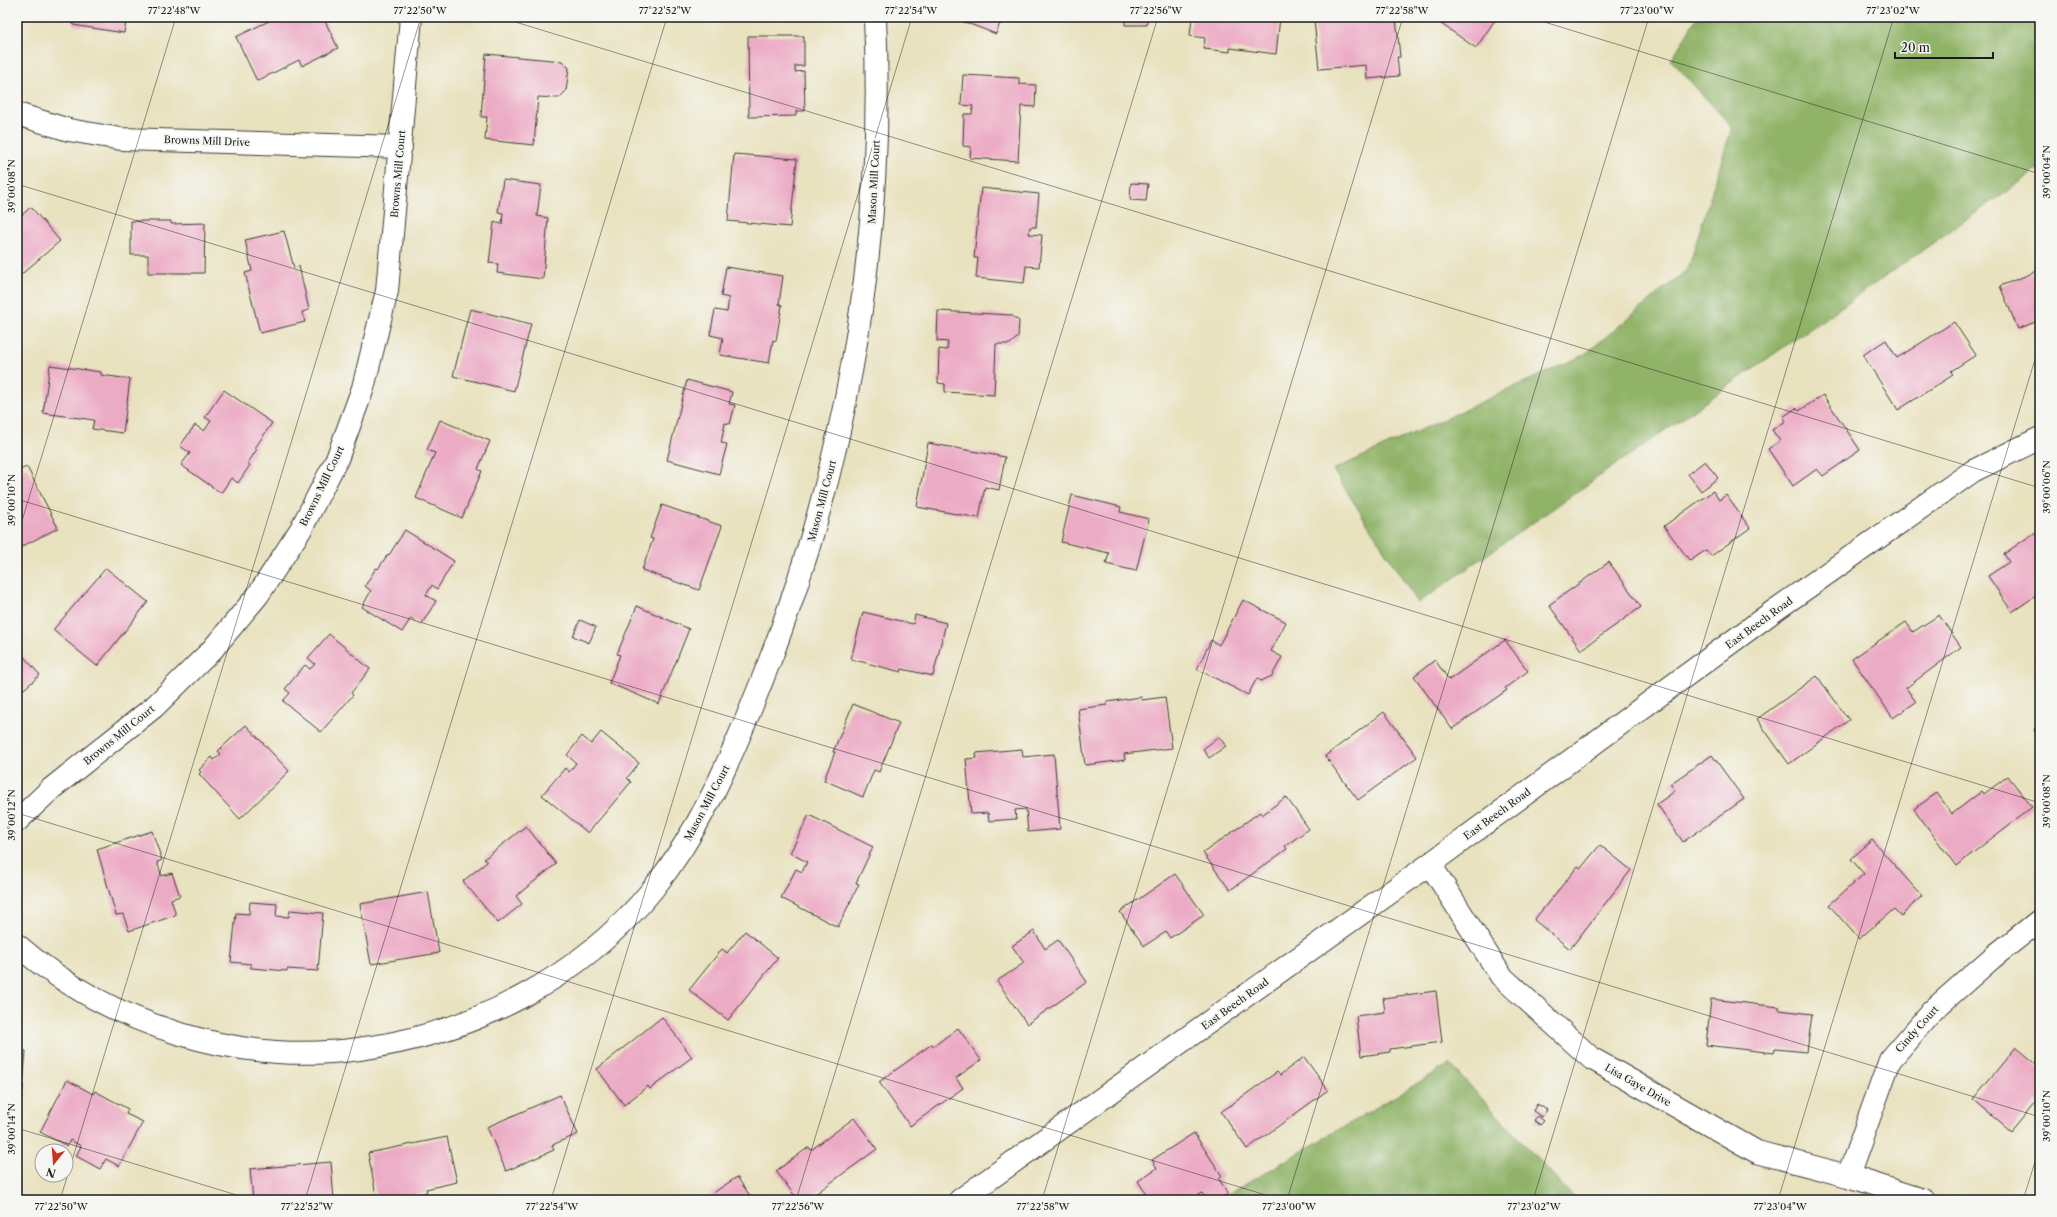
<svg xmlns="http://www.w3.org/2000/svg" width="2057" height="1217" viewBox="0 0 2057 1217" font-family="'Libre Caslon Text',serif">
	<rect width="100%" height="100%" fill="#f6f6f2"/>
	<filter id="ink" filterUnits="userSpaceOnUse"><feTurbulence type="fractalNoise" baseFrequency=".025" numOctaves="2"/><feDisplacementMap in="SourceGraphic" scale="8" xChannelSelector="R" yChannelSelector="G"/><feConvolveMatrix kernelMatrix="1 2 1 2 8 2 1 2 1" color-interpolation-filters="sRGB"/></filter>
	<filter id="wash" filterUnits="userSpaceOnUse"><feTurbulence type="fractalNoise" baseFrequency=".012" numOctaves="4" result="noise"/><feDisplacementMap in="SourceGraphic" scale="16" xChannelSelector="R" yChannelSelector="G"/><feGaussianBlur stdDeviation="0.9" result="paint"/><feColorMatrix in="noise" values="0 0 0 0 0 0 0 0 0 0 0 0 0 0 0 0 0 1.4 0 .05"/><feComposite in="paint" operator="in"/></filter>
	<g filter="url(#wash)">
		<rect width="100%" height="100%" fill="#e9e2bf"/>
		<path fill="#90b368" stroke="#566842" d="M1697,17H2040V168L1418,603L1333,470L1584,355L1688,269L1732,127L1671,60Z
			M1450,1064L1576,1200H1219Z"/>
		<g id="blocks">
			<path fill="#ecabc5" d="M74,17H127L124,33L73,25Z
				M277,17H323L338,48L302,66L299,60L257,81L236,37Z
				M951,17H1015L1013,22L1002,18L996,34Z
				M1125,17H1147V25H1125Z
				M1192,17H1280L1276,54L1230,48V52L1204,49L1205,38L1190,36Z
				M1323,17H1396L1400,57H1397L1399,76L1367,79L1366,65L1319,69L1314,20L1323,19Z
				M1440,17H1497L1476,48L1437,21Z
				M748,36H804V66H795V72L804,71L805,111H796V116L749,117Z
				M486,54L562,61L569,68L566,91L559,98L538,97L534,145L485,140L487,117H481Z
				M963,75L1019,78V84L1036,85L1035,107L1021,106L1018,161L970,158L971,147L963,146L964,114H972L973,106L961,105Z
				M734,154L797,159L790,227L728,221Z
				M503,180L541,185L537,216L548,218L543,279L497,273L498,264L489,263L494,222L502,224L503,213L498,212Z
				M1131,183L1148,184L1146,201L1130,200Z
				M981,188L1039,194L1036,227H1030L1029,234L1042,235L1039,267L1026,266L1024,283L976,278L978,258H974Z
				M31,207L60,241L17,278V219Z
				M131,221H171V224L205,223L204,273H148V255H131Z
				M284,231L294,268L299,266L309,310L302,312L305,322L260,333L245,273L252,271L245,240Z
				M726,267L783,276L779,304L782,305L776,341L773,340L769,363L720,355L723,338L710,335L715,310L727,312L729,298L721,296Z
				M2040,270V320L2018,329L2000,286Z
				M470,309L531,324L514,391L453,376Z
				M938,311L1011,315L1019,321L1018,337L1010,344H996L994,395L945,392V384L938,383L939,349L947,350L948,342L937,341Z
				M1954,322L1976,355L1951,371L1953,375L1898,410L1863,355L1886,340L1897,358Z
				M50,365L101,372V375L130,379L123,433L92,429L94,420L43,413Z
				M687,380L732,392L729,404L735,405L730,424L725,423L721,443L727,444L719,474L667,460Z
				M224,390L272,423L255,448L257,449L248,463L250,465L238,483L231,478L221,493L181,465L190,453L180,446L195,425L204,431L211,421L205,417Z
				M1823,395L1860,450L1823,476L1817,469L1793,486L1768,449L1780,441L1772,430L1786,421L1783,417L1796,408L1799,411Z
				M440,420L490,441L478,469L482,471L462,518L416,498L435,453L427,450Z
				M928,443L1005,457L999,490L985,487L979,518L917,507Z
				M1705,461L1718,478L1701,491L1688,474Z
				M27,467L58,528L17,549V471Z
				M1713,491L1719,500L1726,495L1750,528L1711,556L1706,550L1690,561L1664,526Z
				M1072,495L1121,507L1120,512L1149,519L1136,571L1106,564L1109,553L1061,542Z
				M662,505L722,526L699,590L642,570L653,539L650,538Z
				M2040,529V593L2012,612L1988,576L2009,562L2004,554Z
				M405,530L454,561L437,589L432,585L426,595L436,601L421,625L411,618L402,632L362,607L371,591L365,586L376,568L378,569L388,554L389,555Z
				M1609,562L1641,607L1581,650L1549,605Z
				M106,568L148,602L97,666L53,630Z
				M1243,600L1286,622L1271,651L1282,657L1272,676L1261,681L1257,678L1248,695L1197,669L1211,640L1219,645Z
				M637,606L689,629L659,704L609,683L620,655L617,654Z
				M863,612L913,624L915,615L946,623L933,676L902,669L901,672L851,659Z
				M1939,615L1961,647L1906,688L1916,702L1893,718L1852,659L1906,622L1913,632Z
				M580,620L596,627L589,643L573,636Z
				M329,634L370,669L351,693L353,695L321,732L283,701L290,693L285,689L305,665L310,669L315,664L308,658Z
				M1505,640L1528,671L1505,688L1507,690L1452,729L1414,676L1435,660L1449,680Z
				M17,649L40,675L17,695Z
				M1817,676L1849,720L1789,764L1757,719Z
				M1141,697L1142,700L1165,697L1172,748L1124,754L1125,760L1085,765L1078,709L1107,705V702Z
				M853,704L899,723L879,772L874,770L863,797L824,780L835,752H833Z
				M1384,712L1417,757L1358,800L1325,756Z
				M246,725L289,771L240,819L199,774L201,772L199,770L212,757L214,760L221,754L218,751Z
				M2040,726V739L2034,730Z
				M601,732L639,763L627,778L631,782L588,833L542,795L565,768L569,772L576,763L567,755L582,736L591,744Z
				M1219,737L1226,746L1209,758L1203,749Z
				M1022,749L1023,757L1054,754L1060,829L1028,832L1026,809L1015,810L1016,819L989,821L988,813L971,814L966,759L977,758L976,753Z
				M1712,755L1744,799L1683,842L1657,804L1675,791L1670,784Z
				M2008,776L2032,807L1956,866L1914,809L1937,793L1952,814L1982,791L1984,794Z
				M1286,797L1309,829L1285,846L1287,849L1230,890L1203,853L1260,812L1262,815Z
				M809,815L873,847L856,883L859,884L838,927L781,898L796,869L802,872L807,862L790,853Z
				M526,826L556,864L516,896L522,904L498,923L463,881L487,862L484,859Z
				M152,831L162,860L157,862L162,876L172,873L180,896L171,899L176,915L129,931L123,914L116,915L97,849Z
				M1872,840L1922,896L1901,916L1894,909L1859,939L1829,905L1864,874L1851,859Z
				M1600,845L1631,870L1570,949L1534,920L1578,866L1581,868Z
				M1175,874L1204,915L1170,938L1166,932L1144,946L1120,912Z
				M428,892L439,953L371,964L360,904Z
				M250,902L277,904L276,916L289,917L290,910L323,913L318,971L287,969V971L251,968V964L231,962L236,913L249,914Z
				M745,931L778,958L728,1020L689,990L722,949L727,953Z
				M1034,931L1045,949L1058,940L1087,982L1027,1024L997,981L1024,963L1012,946Z
				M1436,991L1442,1042L1390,1049V1052L1361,1056L1356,1016L1385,1012L1383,998Z
				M1711,999L1779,1007V1010L1812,1014L1807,1052L1775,1049L1774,1053L1706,1045Z
				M662,1017L692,1057L650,1089L648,1086L624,1105L597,1069Z
				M958,1028L981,1060L956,1078L963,1088L910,1126L879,1082L932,1044L934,1046Z
				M2016,1047L2040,1067V1104L2036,1101L2011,1131L1973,1099Z
				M17,1050L26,1051L22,1098L17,1097Z
				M1304,1057L1328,1090L1247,1149L1221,1112L1277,1072L1280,1075Z
				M67,1080L93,1094L95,1091L128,1109L126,1114L143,1122L119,1166L106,1159L100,1169L76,1156L81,1146L70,1140L67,1146L40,1132Z
				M560,1095L578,1134L552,1145L554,1150L506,1171L487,1127Z
				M1537,1104L1547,1110L1542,1117L1533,1111Z
				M1538,1116L1544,1121L1540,1125L1534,1120Z
				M854,1118L877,1149L807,1200H798L776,1171L809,1147L811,1150Z
				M1194,1133L1222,1176L1219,1179L1228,1194L1219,1200H1206L1202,1193L1191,1200H1150L1138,1181L1157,1168L1152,1160Z
				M447,1137L457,1182L426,1189L427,1192L424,1193L390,1200H377L368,1153Z
				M331,1162L334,1200H253L250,1169Z
				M737,1177L753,1200H703Z"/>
		</g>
	</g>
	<g filter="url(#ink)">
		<use href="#blocks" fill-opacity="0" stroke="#3b3a34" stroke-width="1"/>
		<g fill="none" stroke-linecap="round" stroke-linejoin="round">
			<g stroke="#3b3a34" stroke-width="24">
				<path id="street" d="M17,114L69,130L121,139L401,147
					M17,821L51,789L154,707L211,651L258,595L301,529L337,459L363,388L387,291L411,17
					M1430,864L1501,976L1591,1058L1757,1152L1848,1176L1923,1200
					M17,945C109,1024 238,1066 359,1049C472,1034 580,979 653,889C698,833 726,769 753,703C843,486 886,252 875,17
					M1848,1176L1890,1060L1932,1011L1992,958L2040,920
					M960,1200L1430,864L1771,613L1973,471L2040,438"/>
			</g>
			<use href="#street" stroke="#fff" stroke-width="22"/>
		</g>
	</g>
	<path fill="none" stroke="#1c1c1c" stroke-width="1" stroke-opacity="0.45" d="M499,17L2040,488M1528,17L2040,174M17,184L2040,803M17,499L2040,1117M17,537L176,17M17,813L1282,1200M17,1128L253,1200M60,1200L421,17M305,1200L667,17M551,1200L912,17M796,1200L1158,17M1042,1200L1403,17M1287,1200L1649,17M1533,1200L1894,17M1778,1200L2040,343M2023,1200L2040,1146"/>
	<g text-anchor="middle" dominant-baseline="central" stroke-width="4" stroke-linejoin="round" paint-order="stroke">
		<g font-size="10" fill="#1c1c1c" stroke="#f6f6f2">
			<text transform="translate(207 141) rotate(2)">Browns Mill Drive</text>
			<text transform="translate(398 174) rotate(-85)">Browns Mill Court</text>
			<text transform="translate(874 182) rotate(-87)">Mason Mill Court</text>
			<text transform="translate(322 486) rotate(-64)">Browns Mill Court</text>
			<text transform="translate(822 501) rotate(-75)">Mason Mill Court</text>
			<text transform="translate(1759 623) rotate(-36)">East Beech Road</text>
			<text transform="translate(119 735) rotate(-39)">Browns Mill Court</text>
			<text transform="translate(707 803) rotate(-62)">Mason Mill Court</text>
			<text transform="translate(1497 814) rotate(-36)">East Beech Road</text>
			<text transform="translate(1235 1004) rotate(-36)">East Beech Road</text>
			<text transform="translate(1917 1029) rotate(-48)">Cindy Court</text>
			<text transform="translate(1638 1085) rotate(30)">Lisa Gaye Drive</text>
		</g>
	</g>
	<rect width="2057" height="1217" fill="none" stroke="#f6f6f2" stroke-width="44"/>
	<g transform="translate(54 1163) rotate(197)"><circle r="19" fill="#f6f6f2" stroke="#9f9f9c"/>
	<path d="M0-3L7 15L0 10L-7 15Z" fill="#c8321e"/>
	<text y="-6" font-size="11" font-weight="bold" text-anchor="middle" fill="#1c1c1c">N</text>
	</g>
	<path d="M1895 52v6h98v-6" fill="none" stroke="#1c1c1c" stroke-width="2"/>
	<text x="1901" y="52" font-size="12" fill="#1c1c1c" stroke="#f6f6f2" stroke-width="3" paint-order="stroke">20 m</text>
	<rect x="22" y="22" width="2013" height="1173" fill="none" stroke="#1c1c1c" stroke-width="1.5"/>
	<g font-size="10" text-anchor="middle" fill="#1c1c1c">
		<text x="174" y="14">77°22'48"W</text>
		<text x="420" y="14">77°22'50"W</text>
		<text x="665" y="14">77°22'52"W</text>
		<text x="911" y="14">77°22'54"W</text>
		<text x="1156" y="14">77°22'56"W</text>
		<text x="1402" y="14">77°22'58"W</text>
		<text x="1647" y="14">77°23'00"W</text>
		<text x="1893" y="14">77°23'02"W</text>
		<text transform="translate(2046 172) rotate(-90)" y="4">39°00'04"N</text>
		<text transform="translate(11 186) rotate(-90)" y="4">39°00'08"N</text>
		<text transform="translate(2046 487) rotate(-90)" y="4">39°00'06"N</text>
		<text transform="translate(11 500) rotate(-90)" y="4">39°00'10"N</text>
		<text transform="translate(2046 801) rotate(-90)" y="4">39°00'08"N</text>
		<text transform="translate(11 815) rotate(-90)" y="4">39°00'12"N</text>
		<text transform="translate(2046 1116) rotate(-90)" y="4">39°00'10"N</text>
		<text transform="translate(11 1129) rotate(-90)" y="4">39°00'14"N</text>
		<text x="61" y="1210">77°22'50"W</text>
		<text x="307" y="1210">77°22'52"W</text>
		<text x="552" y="1210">77°22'54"W</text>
		<text x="798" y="1210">77°22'56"W</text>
		<text x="1043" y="1210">77°22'58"W</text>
		<text x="1289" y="1210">77°23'00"W</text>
		<text x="1534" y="1210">77°23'02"W</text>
		<text x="1780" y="1210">77°23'04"W</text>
	</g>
</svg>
